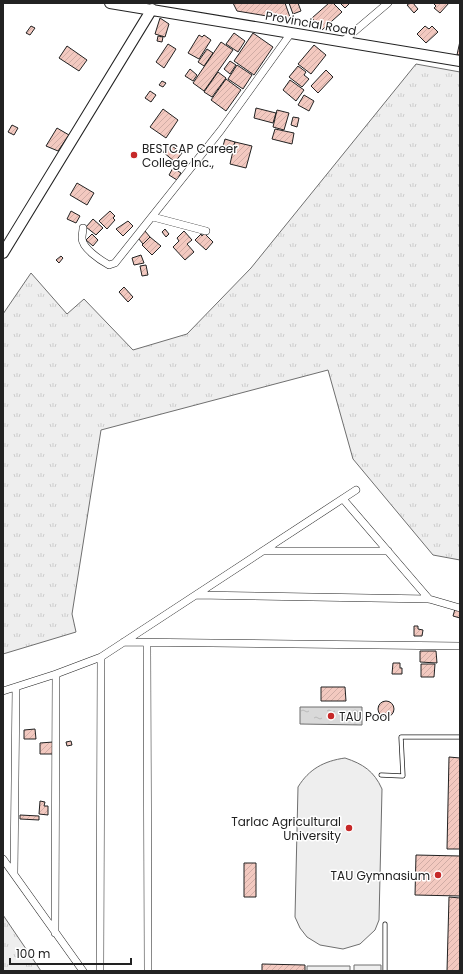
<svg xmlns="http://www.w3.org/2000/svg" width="463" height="974" viewBox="0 0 463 974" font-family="Poppins,sans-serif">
	<defs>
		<pattern id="grass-tufts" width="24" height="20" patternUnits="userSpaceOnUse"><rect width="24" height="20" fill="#eee"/><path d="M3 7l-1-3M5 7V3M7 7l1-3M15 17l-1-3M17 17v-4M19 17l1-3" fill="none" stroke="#ccc"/></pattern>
		<pattern id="water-ripples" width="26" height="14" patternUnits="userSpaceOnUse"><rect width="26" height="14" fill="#d9d9d9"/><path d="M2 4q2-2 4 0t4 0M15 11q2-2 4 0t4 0" fill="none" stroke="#bababa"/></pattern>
		<pattern id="building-hatch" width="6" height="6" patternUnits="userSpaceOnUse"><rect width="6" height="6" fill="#f3c9c0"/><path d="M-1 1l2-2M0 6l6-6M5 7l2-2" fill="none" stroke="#d0aca5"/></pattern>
	</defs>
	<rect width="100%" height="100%" fill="#fff"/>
	<path fill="url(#grass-tufts)" stroke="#6f6f6f" d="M416,64L460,72V560L433,555L353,459L328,370L101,430L72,614L76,632L3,654V314L31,273L67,314L84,299L133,350L187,334L251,268Z
		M3,915L41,971H3Z"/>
	<path fill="#eee" stroke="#6f6f6f" d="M345,758C363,764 374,771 382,789L379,920L375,930L360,944L343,949L320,945L307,937L300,928L295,917L298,787C309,769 324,761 345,758Z
		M354,965H381V971H354Z
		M307,966H350V971H307Z"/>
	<path fill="url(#water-ripples)" stroke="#6f6f6f" d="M300,707H362V725L300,724Z"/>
	<path fill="url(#building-hatch)" stroke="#222" d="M233,3H285L291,20L237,11Z
		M289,3H298L301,11L293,14Z
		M329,3H333L342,12L322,30L312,18Z
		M340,3H350L345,8Z
		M410,3H413L418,9L414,13L407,5Z
		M433,3H449L440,13L434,8L436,6Z
		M160,18L169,24L165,37L155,34Z
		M31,26L35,28L30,35L26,33Z
		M425,26L429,29L432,26L438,32L426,43L417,34Z
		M234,33L245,41L238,52L226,44Z
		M253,33L273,47L254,75L234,61Z
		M199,35L202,37L204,35L211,40L199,59L188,53Z
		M158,36L163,37L162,42L157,41Z
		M460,41V55H457Z
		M221,42L233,50L204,91L193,83Z
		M168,44L176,49L164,68L156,62Z
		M314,45L326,55L311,74L298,64Z
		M67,46L87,60L79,71L59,58Z
		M207,49L213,53L204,66L198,62Z
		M230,61L236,65L230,74L224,69Z
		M237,65L252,75L243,89L228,79Z
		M298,66L306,72L304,75L309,79L302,87L289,77Z
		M190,69L197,75L193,81L185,76Z
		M326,70L333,77L318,93L311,86Z
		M218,72L226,78L212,97L204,92Z
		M226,79L241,90L226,111L211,100Z
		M290,80L304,90L296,101L283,90Z
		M162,81L166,83L163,87L159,85Z
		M150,91L156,95L151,102L145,98Z
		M304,95L314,101L309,111L298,105Z
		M256,108L276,113L273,123L254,118Z
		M163,109L178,120L166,138L150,127Z
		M277,110L289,113L284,130L273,127Z
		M293,117L299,118L297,127L291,125Z
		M12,125L18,128L14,135L8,132Z
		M57,128L69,135L58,151L46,146Z
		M275,129L294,133L292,144L272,139Z
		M225,139L235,142L232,149L223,146Z
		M235,142L252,146L246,168L230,164Z
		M169,144L182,153L175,162L163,152Z
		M173,168L181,173L177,180L169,175Z
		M77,183L94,193L87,205L70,195Z
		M71,211L80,216L76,223L67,219Z
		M110,211L115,216L113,218L115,220L107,229L99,221Z
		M93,219L103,228L96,235L86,227Z
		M128,221L133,226L123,236L116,229Z
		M165,229L169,234L166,237L162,232Z
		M145,231L150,237L143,244L138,238Z
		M184,231L192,240L187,244L194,252L185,260L173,247L179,241L177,238Z
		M204,233L213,242L206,250L195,240L201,234L202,236Z
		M92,234L98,240L93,246L86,240Z
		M150,237L161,246L152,255L142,245Z
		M141,255L144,263L134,265L132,258Z
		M61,256L63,258L59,263L56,260Z
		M146,265L148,275L142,276L140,266Z
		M124,287L133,297L128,302L119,292Z
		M455,609L460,610V618L453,616Z
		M414,626H418V629L423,630L422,636H414Z
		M420,651H436L437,663L420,662Z
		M393,663H400V668H402V674H392Z
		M421,664H435L434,677H421Z
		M321,687H345L346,701H321Z
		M378 709a8 8 0 1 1 16 0a8 8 0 1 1-16 0Z
		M35,729L36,739H24V730Z
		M71,741L72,745L67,746L66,742Z
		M53,742L54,754H40V743Z
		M449,757L460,758V849H447Z
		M40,801L45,802L44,806H48V815L39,814Z
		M20,815L39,816V820L20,819Z
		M416,855L460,856V896L415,895Z
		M244,863H256V897H244Z
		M449,897L460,898V971H447Z
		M262,964L305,965V971H262Z"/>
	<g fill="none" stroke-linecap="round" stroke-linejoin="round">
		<g stroke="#222" stroke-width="5">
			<path id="lane" d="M381,775L403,776L401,737H460
				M385,924V971"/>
		</g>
		<g stroke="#222" stroke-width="8">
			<path id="street" d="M342,42L388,3
				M153,217L206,231
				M83,228C83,231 82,234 82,238C82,248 100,260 109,265L115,263L221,130L291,33
				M343,499L429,599
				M263,551H388
				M196,595L429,599L460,608
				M124,642L460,646
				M147,644L148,971
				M3,691L56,674L101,657L356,490
				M3,859L83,971
				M14,874L16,687
				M55,933L56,674
				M100,971L101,657"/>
		</g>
		<g stroke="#222" stroke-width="12">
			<path id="secondary" d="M110,3L460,61
				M3,253L152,9"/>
		</g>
		<use href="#lane" stroke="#fff" stroke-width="3.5"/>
		<use href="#street" stroke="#fff" stroke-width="7"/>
		<use href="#secondary" stroke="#fff" stroke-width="10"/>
	</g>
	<g fill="#c62828" stroke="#fff" stroke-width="1.5">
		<circle cx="134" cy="155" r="4"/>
		<circle cx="331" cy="716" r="4"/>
		<circle cx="349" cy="828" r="4"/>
		<circle cx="438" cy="875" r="4"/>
	</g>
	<g text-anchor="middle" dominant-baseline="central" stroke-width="3" stroke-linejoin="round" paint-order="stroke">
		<g font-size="12" fill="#222" stroke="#fff">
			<text transform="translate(311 23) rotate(10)">Provincial Road</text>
		</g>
		<g font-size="12" fill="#222" stroke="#fff" text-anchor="start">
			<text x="142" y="148">BESTCAP Career<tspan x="142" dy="14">College Inc.,</tspan></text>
			<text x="339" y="716">TAU Pool</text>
			<text x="341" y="821" text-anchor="end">Tarlac Agricultural<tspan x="341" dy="14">University</tspan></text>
			<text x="430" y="875" text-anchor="end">TAU Gymnasium</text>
		</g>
	</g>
	<rect width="463" height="974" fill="none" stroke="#222222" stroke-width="8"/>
	<path d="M10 958v6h121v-6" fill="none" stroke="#222222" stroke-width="2"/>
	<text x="16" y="958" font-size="12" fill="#222222" stroke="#ffffff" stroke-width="3" paint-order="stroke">100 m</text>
</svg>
